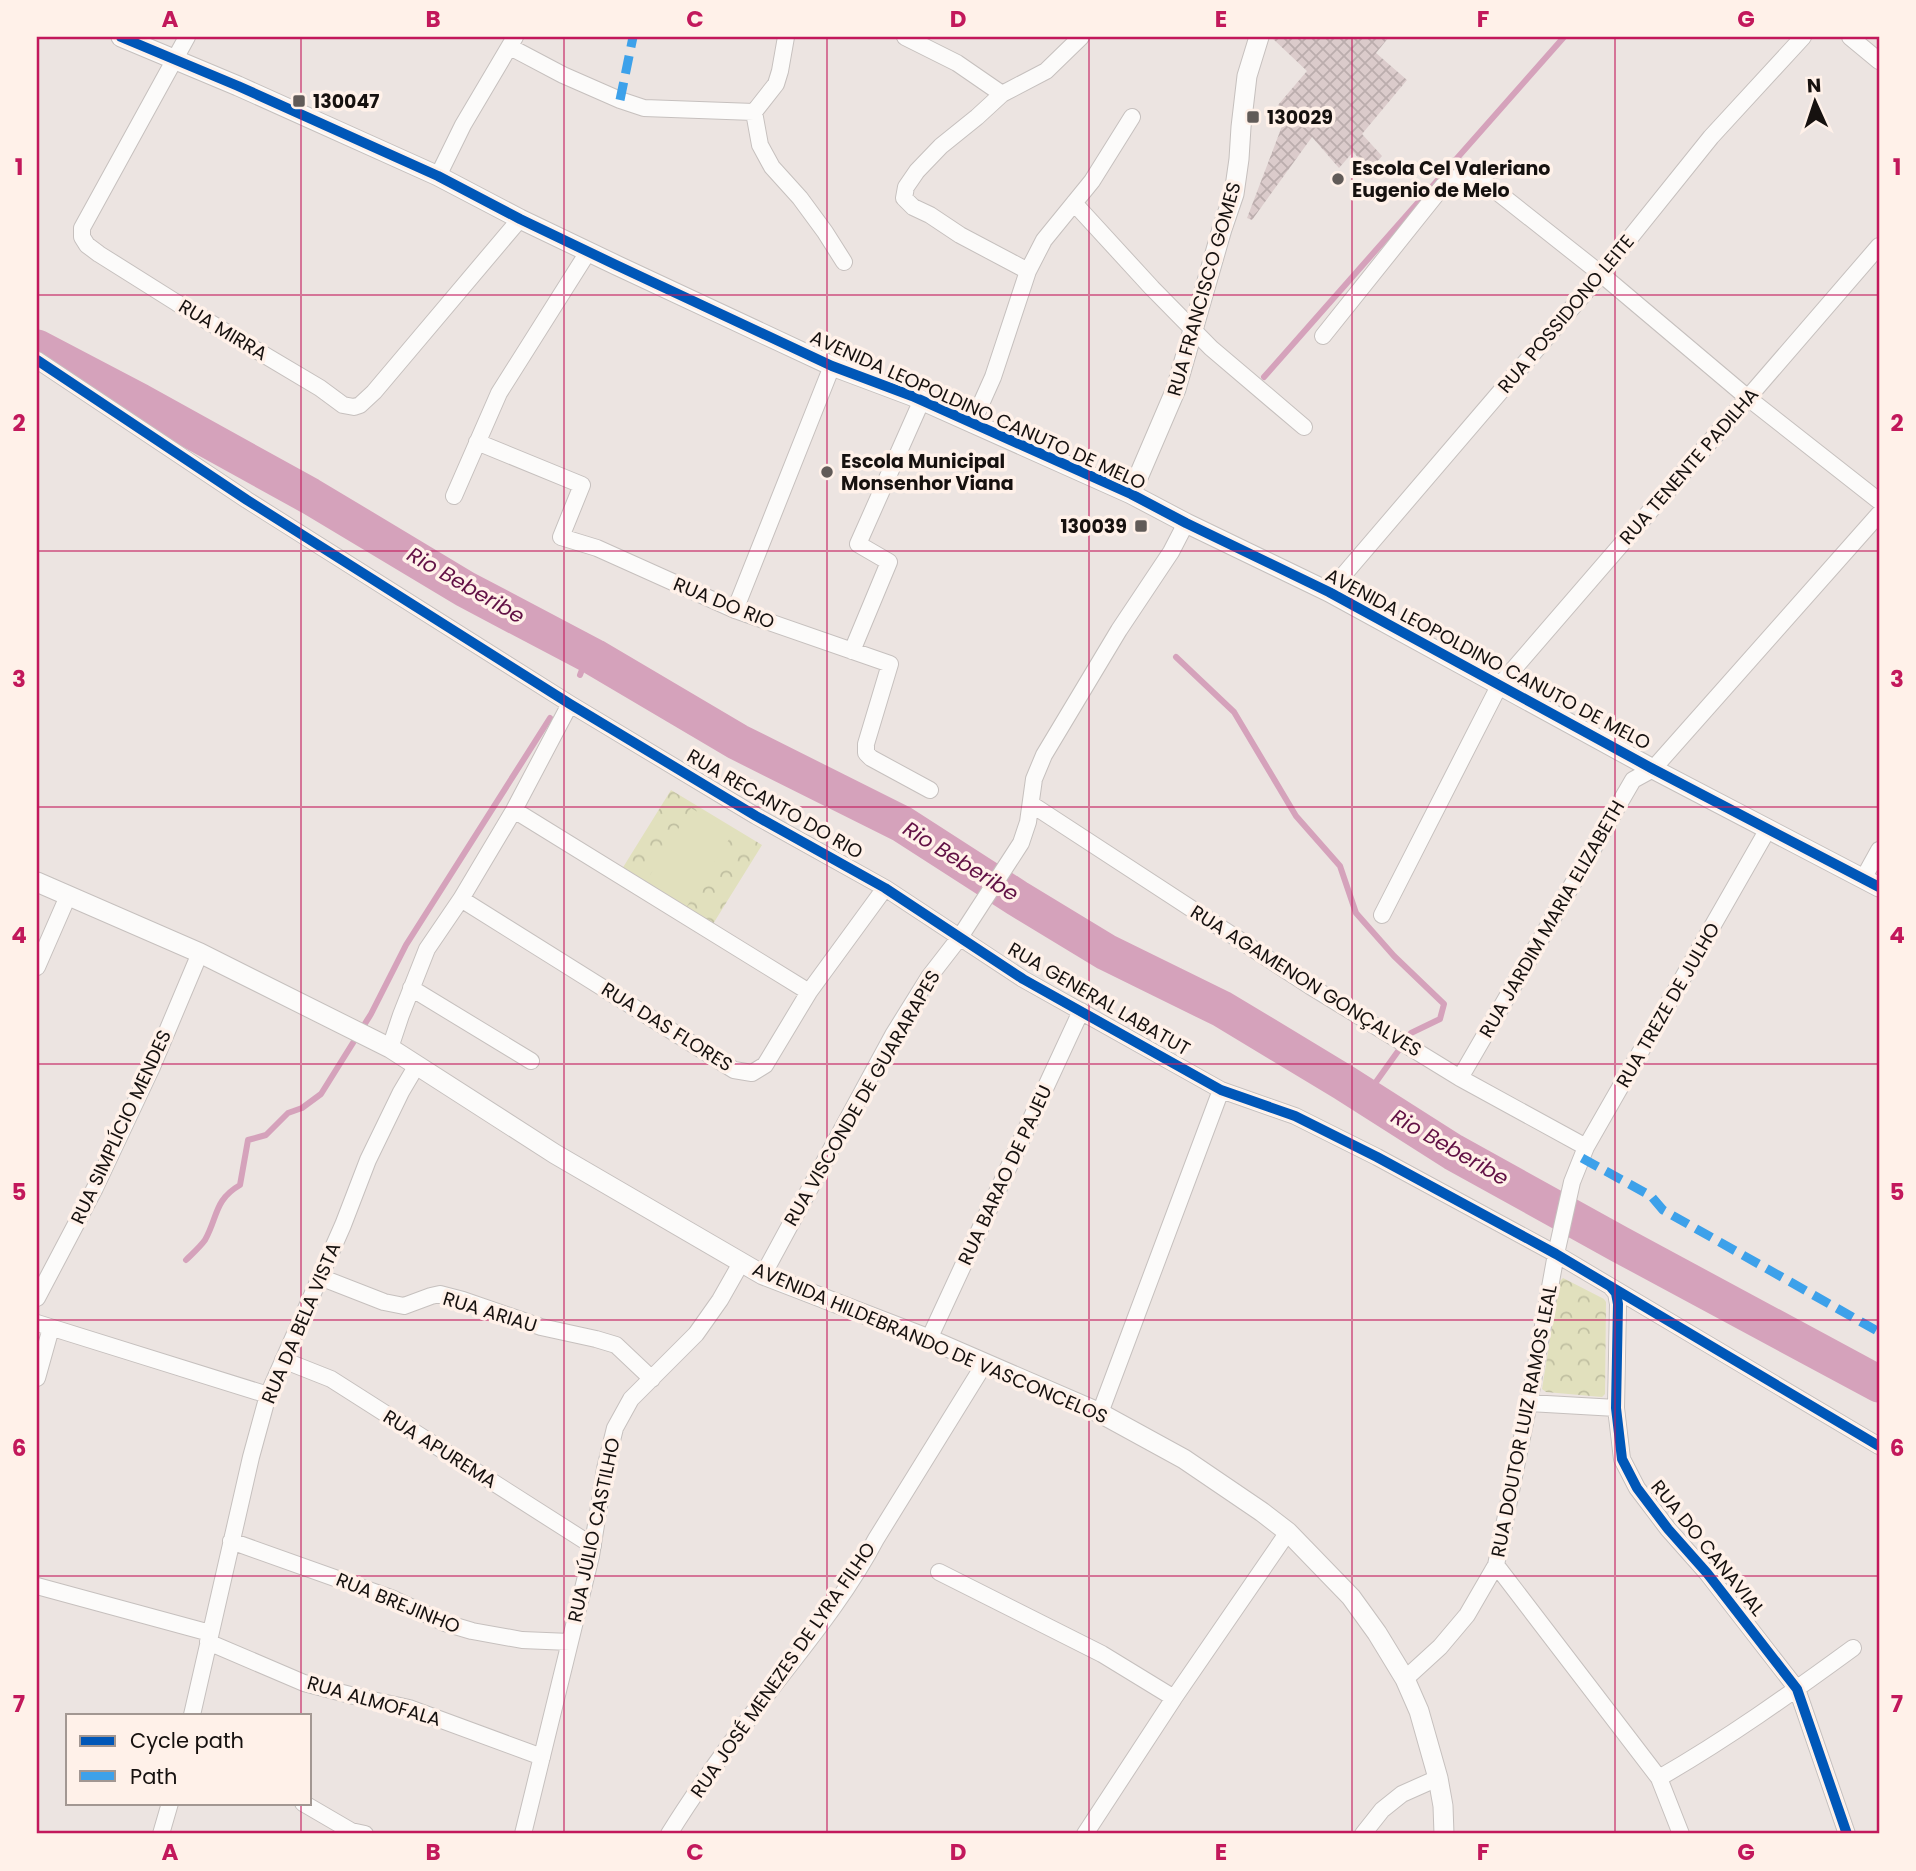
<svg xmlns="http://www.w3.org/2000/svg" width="1916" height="1871" viewBox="0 0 1916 1871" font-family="Poppins,sans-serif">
	<defs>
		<pattern id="forest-crowns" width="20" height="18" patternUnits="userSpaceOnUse" patternTransform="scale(1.75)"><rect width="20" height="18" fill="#e1e0bd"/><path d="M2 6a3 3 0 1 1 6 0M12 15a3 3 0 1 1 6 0" fill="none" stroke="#c0bfa1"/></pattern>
		<pattern id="building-cross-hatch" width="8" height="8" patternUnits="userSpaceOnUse" patternTransform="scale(1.75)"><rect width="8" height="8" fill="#dbcbcb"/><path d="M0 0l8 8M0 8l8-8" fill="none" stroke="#bbadad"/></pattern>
	</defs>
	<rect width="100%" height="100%" fill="#ece4e1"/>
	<path fill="url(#forest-crowns)" d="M671,790L762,845L713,924L622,869Z
		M1563,1278L1604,1299L1606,1302L1605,1394L1602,1397L1546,1392L1542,1389L1559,1282Z"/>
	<path fill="#e1e0bd" d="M691,808L733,833L686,908L645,883Z"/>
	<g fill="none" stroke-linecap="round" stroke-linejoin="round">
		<path stroke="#d5a2bb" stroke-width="6" d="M1264,377L1564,37
			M1176,657L1234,712L1296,816L1340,866L1356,913L1394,956L1444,1004L1440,1019L1411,1033L1366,1096
			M580,675L588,654
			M186,1260C192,1254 200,1247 205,1240C218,1217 214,1200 240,1185L248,1140L266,1135L288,1113L302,1108L321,1094L371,1014L406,945L550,718"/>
		<path stroke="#d5a2bb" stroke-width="37" d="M37,348L140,402L310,496L465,589L594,657L738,742L902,824L1017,898L1106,952L1222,1009L1343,1082L1453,1152L1619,1244L1879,1384"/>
	</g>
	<path fill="url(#building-cross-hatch)" d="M1271,37H1389L1376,53L1407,80L1362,134L1382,156L1370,170L1353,152L1339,168L1312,137L1252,220L1247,218L1287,113L1278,105L1307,71Z"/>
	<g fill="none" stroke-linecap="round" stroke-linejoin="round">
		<g stroke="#c6c0be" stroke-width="18">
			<path id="minor" d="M187,37L82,228V237L87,245L99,254L177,303L320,388L343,405L354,407L360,405L374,392L520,219
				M786,37L780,71L776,84L754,112L760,145L772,167L800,198L825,232L844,262
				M905,37L957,63L1002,94
				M1850,37L1879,61
				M510,47L563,75L620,100L644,108L754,112
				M438,176L463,125L515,37
				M1074,203L1152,288L1211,348L1304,427
				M1028,271L960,235L930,215L913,207L904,198L906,187L917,171L941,146L977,117L1002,94L1046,71L1081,37
				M1323,336L1443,186C1454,177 1462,174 1477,176L1601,274L1748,398L1879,501
				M37,360L247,500L570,704L756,816L885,888L1023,979L1221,1090L1295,1116L1377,1157L1556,1254L1879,1446
				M972,424L993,377L1028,271L1044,240L1092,181L1132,117
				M477,442L582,485L561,537L597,548L735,610L890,664L866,744V753L871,758L930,790
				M454,496L499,393L588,252
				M1329,592L1601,274L1711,137L1803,37
				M735,610L832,366
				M852,651L889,562L858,544L921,402
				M1031,804L1310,986L1460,1078L1586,1147
				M514,810L809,992
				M1863,879L1879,850
				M461,899L734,1070L752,1073L765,1065L809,992L885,888
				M1382,915L1499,686L1879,246
				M37,967L68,896
				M411,988L531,1061
				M390,1048L401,1015L427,949L461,899L514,810L570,704
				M1460,1078L1633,780L1653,769L1879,514
				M763,1275L893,1035L929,977L960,937L1021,843L1028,822L1034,779L1044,755L1119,630L1171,552L1186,523
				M320,1277L384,1302L404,1306L431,1296L440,1294L463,1300L541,1327L596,1339L616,1345L652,1379
				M1610,1286L1616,1293L1618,1304L1616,1408L1622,1459L1637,1488L1668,1529L1707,1573L1797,1689L1847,1834
				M37,1298L95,1188L152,1067L200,953
				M37,1323L268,1395
				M929,1339L1081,1011
				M283,1360L331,1379L593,1546
				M37,1378L51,1328
				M1529,1403L1616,1408
				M1100,1413L1221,1090
				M231,1541L391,1598L445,1623L472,1631L522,1640L570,1642
				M1496,1565L1659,1778L1681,1834
				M939,1572L1102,1654L1174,1698
				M37,1586L210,1633
				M208,1642L304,1683L354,1696L409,1708L542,1757
				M1405,1679L1440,1647L1467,1615L1496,1565L1529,1403L1556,1254L1572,1182L1586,1147L1768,829
				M192,1715L251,1457L268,1395L343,1225L368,1160L401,1092L417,1065
				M1659,1778C1727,1739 1790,1694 1853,1648
				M303,1803L351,1831L365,1834
				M161,1834L170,1803
				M523,1834L591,1556L605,1469L615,1428L631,1399L696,1334L720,1300L741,1263
				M669,1834C698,1787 731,1742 765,1697C804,1646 846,1596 876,1539L985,1363
				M1085,1834L1174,1698L1288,1532
				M1363,1834L1382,1810L1402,1794L1438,1778"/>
		</g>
		<g stroke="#c6c0be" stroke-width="21">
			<path id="tertiary" d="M121,37L238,86L438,176L520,219L616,265L832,366L912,396L1131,494L1186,523L1329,592L1653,769L1879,887
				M1131,494L1176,389L1222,229L1234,194L1239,159L1241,127L1247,76L1259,37
				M37,882L200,953L390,1048L555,1154L763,1275L929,1339L1100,1413L1184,1459L1262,1512L1288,1532L1351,1597L1377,1633L1405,1679L1419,1711L1438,1778L1443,1806L1444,1834"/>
		</g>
		<use href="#minor" stroke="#fcfbfa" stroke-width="16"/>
		<use href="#tertiary" stroke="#fcfbfa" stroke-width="19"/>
		<path stroke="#3da1ea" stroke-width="9" stroke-dasharray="18 9" stroke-linecap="butt" d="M620,100L633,37
			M1582,1158L1651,1196L1663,1210L1879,1332"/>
		<g stroke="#fff1e9" stroke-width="15">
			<path id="cycleway" d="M121,37L238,86L438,176L520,219L616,265L832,366L912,396L1131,494L1186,523L1329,592L1653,769L1879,887
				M37,360L247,500L570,704L756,816L885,888L1023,979L1221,1090L1295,1116L1377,1157L1556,1254L1879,1446
				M1610,1286L1616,1293L1618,1304L1616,1408L1622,1459L1637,1488L1668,1529L1707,1573L1797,1689L1847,1834"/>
		</g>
		<use href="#cycleway" stroke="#0057b8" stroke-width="10"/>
	</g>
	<path fill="none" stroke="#c2185b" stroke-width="2" stroke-opacity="0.55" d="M301,37V1715M564,37V1834M827,37V1834M1089,37V1834M1352,37V1834M1615,37V1834M37,295H1879M37,551H1879M37,807H1879M37,1064H1879M37,1320H1879M37,1576H1879M301,1803V1834"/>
	<g fill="#615b58" stroke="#fff1e9" stroke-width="2.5">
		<rect x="292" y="94" width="14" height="14" rx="3.5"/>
		<rect x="1246" y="110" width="14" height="14" rx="3.5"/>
		<circle cx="1338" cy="179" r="7"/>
		<circle cx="827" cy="472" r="7"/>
		<rect x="1134" y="519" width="14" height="14" rx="3.5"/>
	</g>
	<g text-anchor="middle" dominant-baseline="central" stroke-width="7" stroke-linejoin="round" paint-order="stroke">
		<g font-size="19" font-weight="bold" fill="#16110f" stroke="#fff1e9" text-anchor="start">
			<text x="313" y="101">130047</text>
			<text x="1267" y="117">130029</text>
			<text x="1352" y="168">Escola Cel Valeriano<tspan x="1352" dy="22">Eugenio de Melo</tspan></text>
			<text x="841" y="461">Escola Municipal<tspan x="841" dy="22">Monsenhor Viana</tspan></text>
			<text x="1127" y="526" text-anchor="end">130039</text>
		</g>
		<g font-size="19" fill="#16110f" stroke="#fff1e9">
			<text transform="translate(1204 289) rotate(-74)">RUA FRANCISCO GOMES</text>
			<text transform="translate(1566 314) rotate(-50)">RUA POSSIDONO LEITE</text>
			<text transform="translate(223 330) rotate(31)">RUA MIRRA</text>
			<text transform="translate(978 410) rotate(24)">AVENIDA LEOPOLDINO CANUTO DE MELO</text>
			<text transform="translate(1689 466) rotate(-49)">RUA TENENTE PADILHA</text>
			<text transform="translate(724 603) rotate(22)">RUA DO RIO</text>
			<text transform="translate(1488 659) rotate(28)">AVENIDA LEOPOLDINO CANUTO DE MELO</text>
			<text transform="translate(775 804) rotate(30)">RUA RECANTO DO RIO</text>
			<text transform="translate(1552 919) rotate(-60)">RUA JARDIM MARIA ELIZABETH</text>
			<text transform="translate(1306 981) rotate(32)">RUA AGAMENON GONÇALVES</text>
			<text transform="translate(1099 999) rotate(30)">RUA GENERAL LABATUT</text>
			<text transform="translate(1668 1005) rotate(-60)">RUA TREZE DE JULHO</text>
			<text transform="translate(667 1027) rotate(32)">RUA DAS FLORES</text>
			<text transform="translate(862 1098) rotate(-60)">RUA VISCONDE DE GUARARAPES</text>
			<text transform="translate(121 1127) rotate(-65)">RUA SIMPLÍCIO MENDES</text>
			<text transform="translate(1005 1175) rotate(-65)">RUA BARAO DE PAJEU</text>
			<text transform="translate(490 1312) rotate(17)">RUA ARIAU</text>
			<text transform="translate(301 1323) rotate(-67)">RUA DA BELA VISTA</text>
			<text transform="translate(930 1343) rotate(23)">AVENIDA HILDEBRANDO DE VASCONCELOS</text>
			<text transform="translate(1524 1421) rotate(-79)">RUA DOUTOR LUIZ RAMOS LEAL</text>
			<text transform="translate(440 1449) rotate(32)">RUA APUREMA</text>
			<text transform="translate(594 1530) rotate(-78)">RUA JÚLIO CASTILHO</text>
			<text transform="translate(1708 1548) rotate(51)">RUA DO CANAVIAL</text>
			<text transform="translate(398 1603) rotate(22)">RUA BREJINHO</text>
			<text transform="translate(783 1670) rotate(-55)">RUA JOSÉ MENEZES DE LYRA FILHO</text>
			<text transform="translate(374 1701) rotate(16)">RUA ALMOFALA</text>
		</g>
		<g font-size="21" font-style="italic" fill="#621145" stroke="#fff1e9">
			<text transform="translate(466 585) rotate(30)">Rio Beberibe</text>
			<text transform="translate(961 861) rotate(32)">Rio Beberibe</text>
			<text transform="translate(1450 1147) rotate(30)">Rio Beberibe</text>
		</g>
	</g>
	<rect width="1916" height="1871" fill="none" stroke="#fff1e9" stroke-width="77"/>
	<rect x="66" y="1714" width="245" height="91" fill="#fff1e9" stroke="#a29792" stroke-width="2"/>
	<rect x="80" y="1736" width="35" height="10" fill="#0057b8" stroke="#a29792" stroke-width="2"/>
	<text x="130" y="1748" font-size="21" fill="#16110f">Cycle path</text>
	<rect x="80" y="1771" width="35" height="10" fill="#3da1ea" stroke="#a29792" stroke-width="2"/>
	<text x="130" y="1784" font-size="21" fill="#16110f">Path</text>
	<g transform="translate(1815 102) rotate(357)" stroke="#fff1e9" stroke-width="5" paint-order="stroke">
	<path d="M0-5L12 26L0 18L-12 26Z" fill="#16110f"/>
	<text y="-10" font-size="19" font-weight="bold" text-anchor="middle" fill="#16110f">N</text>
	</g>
	<rect x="38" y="38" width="1840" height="1794" fill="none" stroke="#c2185b" stroke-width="2.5"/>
	<g font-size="23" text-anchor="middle" font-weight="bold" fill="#c2185b">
		<text x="170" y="27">A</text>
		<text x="433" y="27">B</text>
		<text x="695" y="27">C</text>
		<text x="958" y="27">D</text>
		<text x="1221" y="27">E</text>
		<text x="1483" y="27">F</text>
		<text x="1746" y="27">G</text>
		<text x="19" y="175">1</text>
		<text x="1897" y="175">1</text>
		<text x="19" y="431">2</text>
		<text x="1897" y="431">2</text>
		<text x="19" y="687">3</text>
		<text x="1897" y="687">3</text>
		<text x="19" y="943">4</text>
		<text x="1897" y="943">4</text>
		<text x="19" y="1200">5</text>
		<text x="1897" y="1200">5</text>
		<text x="19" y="1456">6</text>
		<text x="1897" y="1456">6</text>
		<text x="19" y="1712">7</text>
		<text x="1897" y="1712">7</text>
		<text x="170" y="1860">A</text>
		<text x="433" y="1860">B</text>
		<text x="695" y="1860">C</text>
		<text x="958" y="1860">D</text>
		<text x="1221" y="1860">E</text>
		<text x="1483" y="1860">F</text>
		<text x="1746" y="1860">G</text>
	</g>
</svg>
